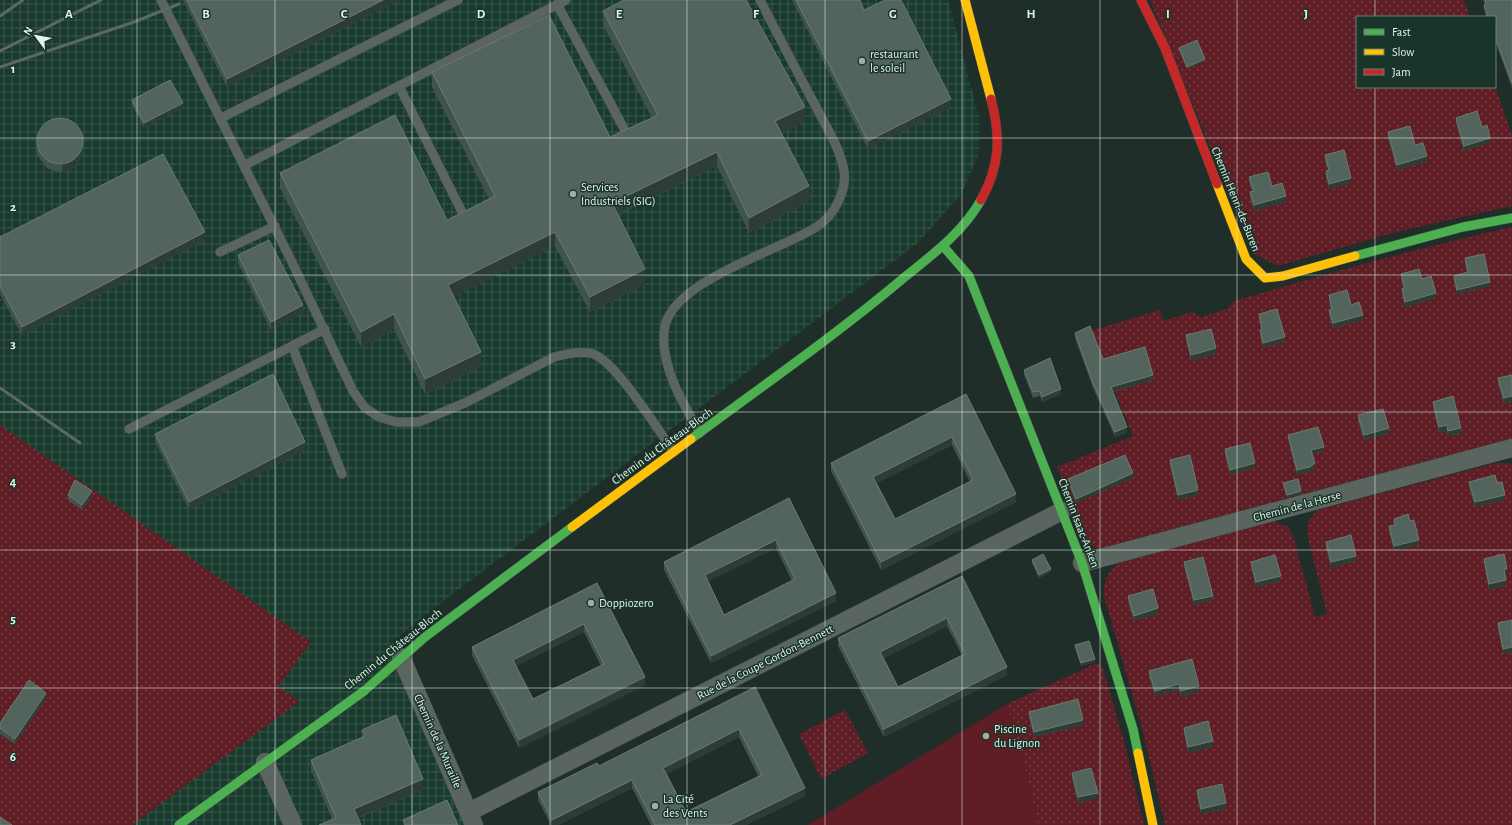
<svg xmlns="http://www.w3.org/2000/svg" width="1512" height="825" viewBox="0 0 1512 825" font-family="'Alegreya Sans',sans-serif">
	<defs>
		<pattern id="industrial-grid" width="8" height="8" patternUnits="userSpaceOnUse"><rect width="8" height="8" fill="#193b2d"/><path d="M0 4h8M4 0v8" fill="none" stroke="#3a584c"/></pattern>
		<pattern id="green-dots" width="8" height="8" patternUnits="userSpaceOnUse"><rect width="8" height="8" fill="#5f1e26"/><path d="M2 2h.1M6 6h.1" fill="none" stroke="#763f46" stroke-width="1.8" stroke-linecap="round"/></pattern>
	</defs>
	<rect width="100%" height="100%" fill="#1f2e28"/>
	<path fill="url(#industrial-grid)" d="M0,0H948L979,117V154L962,193L918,243L442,602L393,641L468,825H0Z"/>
	<path fill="url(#green-dots)" d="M1150,0H1464L1470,17H1357V87H1495L1512,135V206L1396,232L1278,266L1254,254Z
		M1512,227V441L1101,550L1086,543L1057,467L1133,436L1090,331L1160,310L1163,321L1192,312L1201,317L1227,309L1234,301C1326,274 1418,248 1512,227Z
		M0,425L311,642L278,687L300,701L132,825H0Z
		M1497,463H1508L1512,465V825H1165L1142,728L1104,596C1104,579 1107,573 1120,562L1273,521L1287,526L1293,535L1315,617L1327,614L1308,538C1306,524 1308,519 1318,510Z
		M1097,663L1102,666L1124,741L1144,825H1038L1025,767L1007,704Z
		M845,710L868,753L821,779L799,734Z"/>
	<path fill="#5f1e26" d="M1007,704L1025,767L1038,825H808Z"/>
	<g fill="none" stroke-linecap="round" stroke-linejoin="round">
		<g stroke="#3c4945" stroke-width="10">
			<path id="lane" d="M161,0L290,258L353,391L365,408L379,417L396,422H419L467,402L554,357C565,354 578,351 590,353C614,357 658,431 674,452
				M557,4L628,136
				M399,86L465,218
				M221,118L458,0
				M245,165L566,0
				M220,252L275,226
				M292,346L325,329
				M129,429L292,346L342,474
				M700,433C683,404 661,367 664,332C667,281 781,251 818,226C834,215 847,191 844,171C840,147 825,125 815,105C796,70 778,35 760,0"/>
		</g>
		<g stroke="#3c4945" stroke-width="19">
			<path id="street" d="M1082,563L1512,448
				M401,657L474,825
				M265,762L293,825
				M469,812L1062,511"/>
		</g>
		<g stroke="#3c4945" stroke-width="10">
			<path id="fast" d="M943,246L969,276L1082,563L1133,729L1138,753
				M1355,256L1463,227L1512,218
				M691,439C761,387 833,337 900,281C929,257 962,234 981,200
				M179,825L364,691L425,637L572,527"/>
		</g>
		<g stroke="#3c4945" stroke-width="10">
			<path id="slow" d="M965,0L991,99
				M1217,184L1246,259L1265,278L1283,276L1355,256
				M572,527L691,439
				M1138,753L1153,825"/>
		</g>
		<g stroke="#3c4945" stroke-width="10">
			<path id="jam" d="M1141,0L1165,48L1217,184
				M981,200C1000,166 1001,137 991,99"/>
		</g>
		<use href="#lane" stroke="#5a6560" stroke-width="9"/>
		<use href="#street" stroke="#5a6560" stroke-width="18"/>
		<use href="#fast" stroke="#4caf50" stroke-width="9"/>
		<use href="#slow" stroke="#ffc107" stroke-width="9"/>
		<use href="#jam" stroke="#c62828" stroke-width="9"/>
		<path stroke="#5b6863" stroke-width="3" d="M0,16L23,0
			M0,51L101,0
			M0,67L134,22L179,4
			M0,388L80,443"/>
	</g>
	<path fill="#42534c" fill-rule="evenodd" d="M183,0H400L227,87Z
		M792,0H860L864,10L951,107L868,149Z
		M1483,0H1512V88L1495,41V17H1486L1484,9V5L1485,4Z
		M603,11L805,122L782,133L809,201L749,233L717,166L618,215L645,284L590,312L555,246L454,297L481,366L425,394L394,329L361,347L280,188V173L447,220L489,199L432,87V72L610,137L652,118L603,25Z
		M1179,48L1205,61L1187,69L1179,50Z
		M132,100L183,108L144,128L132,105Z
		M1456,118L1482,127L1490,143L1464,151L1456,123Z
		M1388,132L1415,145L1427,162L1397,170L1388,138Z
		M36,140L82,144L81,158L76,165L70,170L62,172L54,171L47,168L37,155Z
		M1325,155L1351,183L1329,189L1326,176V171L1328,170L1325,161Z
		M1249,177L1272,186L1286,202L1254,211L1250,197V192H1252L1249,182Z
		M0,237L205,240L22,335L0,294Z
		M238,255L303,313L271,330L238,263Z
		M1465,258L1490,286L1457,294L1454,281V276L1467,273L1465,263Z
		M1401,274L1422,279L1436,298L1405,307L1402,294V289H1403L1401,279Z
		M1329,295L1351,305L1363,320L1333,328L1329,315V310H1331L1329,300Z
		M1259,314L1285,342L1263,348L1260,335V330L1261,329L1259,320Z
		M1075,333L1103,359L1153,380L1113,392L1127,433L1115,437L1093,388L1075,338Z
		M1186,335L1216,354L1191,361L1186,341Z
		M1024,370L1061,394L1042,402L1040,396L1033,398L1024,375Z
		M1512,375V402L1504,404L1498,384V378Z
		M966,394L1016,502L881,570L831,471V463ZM952,445L970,482L895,519L877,483Z
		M1433,402L1461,433L1448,437L1447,431L1439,433L1433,407Z
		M1358,415L1389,434L1364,440L1358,421Z
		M155,434L305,450L189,510L155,441Z
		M1288,435L1324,451L1312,454L1315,468L1310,472L1297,475L1288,439Z
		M1225,449L1255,468L1230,475L1225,454Z
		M1170,460L1198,495L1178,500L1170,465Z
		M1133,478L1076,503L1068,483V479Z
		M1469,482L1497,483L1505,500L1475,507L1469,487Z
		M1283,483L1301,494L1287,497L1283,485Z
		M68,495L92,496L82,510L68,500Z
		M789,498L836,601L711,663L664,570V562ZM776,548L792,581L724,615L708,581Z
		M1394,519L1410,521L1419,545L1394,551L1389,531V526L1394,525Z
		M1326,542L1356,561L1331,568L1326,548Z
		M1484,559L1507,574H1505L1506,586L1489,590L1484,564Z
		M1032,560L1051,572L1039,578L1032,563Z
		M1184,562L1213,600L1194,605L1184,566Z
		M1251,562L1281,581L1256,587L1251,567Z
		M962,576L1007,675L884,737L838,646V638ZM947,626L962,655L898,687L884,658Z
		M597,583L645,685L519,748L472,655V647ZM584,632L601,666L533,699L516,666Z
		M1128,596L1158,614L1134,621L1128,602Z
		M1512,620L1503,654L1498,628V623Z
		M1075,645L1095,662L1081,666L1075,648Z
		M1149,671L1199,692L1181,697L1179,690L1155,696L1149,677Z
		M755,687L805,796L746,825H651L632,788L558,825H551L538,800V792L599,766ZM739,737L758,776L686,812L667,774Z
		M46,698L15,744L0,734V723Z
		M1029,712L1083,725L1034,737L1029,717Z
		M1184,728L1213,747L1188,753L1184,733Z
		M362,730L423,790L358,818L332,819L311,770V760L362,738Z
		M1072,773L1098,798L1078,803L1072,778Z
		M1197,790L1226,809L1201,814L1197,795Z"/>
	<path fill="#2d3d36" d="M383,0H400L227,87V79Z
		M1205,59V61L1187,69V67Z
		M951,99V107L868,149V141Z
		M183,103V108L144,128V123Z
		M805,107V122L775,136V121Z
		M82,136V144L81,158L76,165L70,170L62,172V164Z
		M1490,138V143L1464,151V146Z
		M717,152V166L612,217V203Z
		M1427,156V162L1397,170V165Z
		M1351,178V183L1329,189V184Z
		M809,186V201L749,233V218Z
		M1286,196V202L1254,211V205Z
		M205,232V240L22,335V327Z
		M555,232V246L448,300V285Z
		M645,269V284L590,312V297Z
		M1490,282V286L1457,294V290Z
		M1436,293V298L1405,307V302Z
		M303,305V313L271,330V322Z
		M394,314V329L361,347V332Z
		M1363,315V320L1333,328V323Z
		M1285,337V342L1263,348V343Z
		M1216,348V354L1191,361V355Z
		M481,352V366L425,394V379Z
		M1153,375V380L1111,392V387Z
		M1061,389V394L1042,402V397Z
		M1512,396V402L1504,404V398Z
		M1447,425V431L1439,433V427Z
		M1127,427V433L1115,437V432Z
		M1389,428V434L1364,440V435Z
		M1461,428V433L1448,437V431Z
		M952,437V445L873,485V477Z
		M305,442V450L189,510V502Z
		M1324,447V451L1311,454V450Z
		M1255,463V468L1230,475V470Z
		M1315,463V468L1310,472L1297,475V470Z
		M1133,473V478L1076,503V499Z
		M1198,490V495L1178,500V495Z
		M92,491V496L82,510V505Z
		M1301,491V494L1287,497V495Z
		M1016,494V502L881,570V562Z
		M1505,495V500L1475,507V502Z
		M776,540V548L705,583V575Z
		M1419,540V545L1394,551V546Z
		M1356,556V561L1331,568V562Z
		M1051,569V572L1039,578V575Z
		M1504,569H1507V574L1504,575Z
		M1281,576V581L1256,587V582Z
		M1506,580V586L1489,590V584Z
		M836,593V601L711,663V656Z
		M1213,596V600L1194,605V600Z
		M1158,608V614L1134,621V616Z
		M947,618V626L880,660V652Z
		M584,624V632L513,668V660Z
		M1512,647V653L1503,654V649Z
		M1095,659V662L1081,666V663Z
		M1007,667V675L884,737V729Z
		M645,677V685L519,748V740Z
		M1179,684V690L1155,696V691Z
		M1199,686V692L1181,697V691Z
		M46,693V698L15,744V739Z
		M1083,720V725L1034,737V732Z
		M739,729V737L663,776V768Z
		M1213,741V747L1188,753V747Z
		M423,779V790L354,819V809Z
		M632,780V788L558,825H552V820Z
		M805,788V796L746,825H730Z
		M1098,793V798L1078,803V797Z
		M1226,803V809L1201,814V809Z"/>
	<path fill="#53645d" stroke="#6a7b73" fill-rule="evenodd" d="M187,0H383L227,79Z
		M624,0H746L805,107L775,121L809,186L749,218L717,152L612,203L645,269L590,297L555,232L448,285L481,352L425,379L394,314L361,332L280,173L395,115L447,220L495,196L432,72L549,15L610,137L658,115L603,11Z
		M796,0H860L864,10L885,0H901L951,99L868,141Z
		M1485,0H1512V83L1495,36V17H1488L1484,5L1486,4Z
		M1197,40L1205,59L1187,67L1179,48Z
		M170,80L183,103L144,123L132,100Z
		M1477,111L1482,127L1487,125L1490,138L1464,146L1456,118Z
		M37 141a23 23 0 1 1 46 0a23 23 0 1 1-46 0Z
		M1410,126L1415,145L1423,143L1427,156L1397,165L1388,132Z
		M1344,150L1351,178L1329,184L1326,171L1329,170L1325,155Z
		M163,154L205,232L22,327L0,286V237Z
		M1268,172L1272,186L1282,183L1286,196L1254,205L1250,192L1254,191L1249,177Z
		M269,240L303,305L271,322L238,255Z
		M1484,254L1490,282L1457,290L1454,276L1468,272L1465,258Z
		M1419,269L1422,279L1431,276L1436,293L1405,302L1402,289L1405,288L1401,274Z
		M1347,290L1351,305L1359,302L1363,315L1333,323L1329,310L1332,309L1329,295Z
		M1277,309L1285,337L1263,343L1260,330L1262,329L1259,314Z
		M1090,326L1103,359L1145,347L1153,375L1111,387L1127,427L1115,432L1093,383L1075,333Z
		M1211,329L1216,348L1191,355L1186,335Z
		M1050,358L1061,389L1042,397L1040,391L1033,392L1024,370Z
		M273,374L305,442L189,502L155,434Z
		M1512,375V396L1504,398L1498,378Z
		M966,394L1016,494L881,562L831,463ZM952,437L973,480L895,519L873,477Z
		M1453,396L1461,428L1448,431L1447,425L1439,427L1433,402Z
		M1383,409L1389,428L1364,435L1358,415Z
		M1318,427L1324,447L1311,450L1315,463L1310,467L1297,470L1288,435Z
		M1250,443L1255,463L1230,470L1225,449Z
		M1125,455L1133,473L1076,499L1068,479Z
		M1190,455L1198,490L1178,495L1170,460Z
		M1495,475L1497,483L1502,482L1505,495L1475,502L1469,482Z
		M1298,479L1301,491L1287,495L1283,483Z
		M75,480L92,491L82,505L68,495Z
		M789,498L836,593L711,656L664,562ZM776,540L795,579L724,615L705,575Z
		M1408,514L1410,521L1414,520L1419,540L1394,546L1389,526L1395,525L1394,519Z
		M1351,535L1356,556L1331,562L1326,542Z
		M1043,554L1051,569L1039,575L1032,560Z
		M1504,554L1507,569H1504L1506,580L1489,584L1484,559Z
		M1275,555L1281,576L1256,582L1251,562Z
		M1203,557L1213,596L1194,600L1184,562Z
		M962,576L1007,667L884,729L838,638ZM947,618L965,654L898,687L880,652Z
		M597,583L645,677L519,740L472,647ZM584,624L604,664L533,699L513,660Z
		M1153,589L1158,608L1134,616L1128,596Z
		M1512,620V647L1503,649L1498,623Z
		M1089,641L1095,659L1081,663L1075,645Z
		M1192,659L1199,686L1181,691L1179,684L1155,691L1149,671Z
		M29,680L46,693L15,739L0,728V723Z
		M755,687L805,788L730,825H655L632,780L552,820L538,792L597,763L599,766ZM739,729L762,775L686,812L663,768Z
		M1078,699L1083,720L1034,732L1029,712Z
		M396,715L423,779L354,809L361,825H319L336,818L311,760L365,736L362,730Z
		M1208,721L1213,741L1188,747L1184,728Z
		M1091,768L1098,793L1078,797L1072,773Z
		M1222,784L1226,803L1201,809L1197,790Z
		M447,800L458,825H405L403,820Z
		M0,817L12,825H0Z"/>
	<path fill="none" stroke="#e2f3eb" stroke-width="1" stroke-opacity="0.55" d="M137,0V825M275,0V825M412,0V825M550,0V825M687,0V825M825,0V825M962,0V825M1100,0V825M1237,0V825M1375,0V17M1375,87V825M0,138H1512M0,275H1512M0,412H1512M0,550H1512M0,688H1512"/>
	<g fill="#9eaea7" stroke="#193429" stroke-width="1.5">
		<circle cx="862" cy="61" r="4"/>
		<circle cx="573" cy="194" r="4"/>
		<circle cx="591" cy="603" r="4"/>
		<circle cx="986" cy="736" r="4"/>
		<circle cx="655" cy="806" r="4"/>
	</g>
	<g text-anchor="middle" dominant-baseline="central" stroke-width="3" stroke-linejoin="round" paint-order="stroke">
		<g font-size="12" fill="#e2f3eb" stroke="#193429" text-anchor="start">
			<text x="870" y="54">restaurant<tspan x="870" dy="14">le soleil</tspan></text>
			<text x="581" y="187">Services<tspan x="581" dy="14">Industriels (SIG)</tspan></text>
			<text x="599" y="603">Doppiozero</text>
			<text x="994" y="729">Piscine<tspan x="994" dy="14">du Lignon</tspan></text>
			<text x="663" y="799">La Cité<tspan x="663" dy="14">des Vents</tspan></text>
		</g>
		<g font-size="12" fill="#e2f3eb" stroke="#193429">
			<text transform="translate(1236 199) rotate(68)">Chemin Henri-de-Buren</text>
			<text transform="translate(662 446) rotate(-36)">Chemin du Château-Bloch</text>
			<text transform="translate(1297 506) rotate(-15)">Chemin de la Herse</text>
			<text transform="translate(1079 523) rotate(69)">Chemin Isaac-Anken</text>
			<text transform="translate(393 649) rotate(-39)">Chemin du Château-Bloch</text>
			<text transform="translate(765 662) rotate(-27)">Rue de la Coupe Gordon-Bennett</text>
			<text transform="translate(438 741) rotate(66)">Chemin de la Muraille</text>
		</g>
	</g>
	<g font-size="13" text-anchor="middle" font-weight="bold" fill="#e2f3eb" stroke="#193429" stroke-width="3" stroke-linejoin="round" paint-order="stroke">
		<text x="69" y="18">A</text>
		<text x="206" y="18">B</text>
		<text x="344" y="18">C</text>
		<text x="481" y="18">D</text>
		<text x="619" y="18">E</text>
		<text x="756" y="18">F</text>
		<text x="893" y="18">G</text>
		<text x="1031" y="18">H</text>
		<text x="1168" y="18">I</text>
		<text x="1306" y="18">J</text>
		<text x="13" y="73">1</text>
		<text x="13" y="211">2</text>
		<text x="13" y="348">3</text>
		<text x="13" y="486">4</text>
		<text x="13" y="623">5</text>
		<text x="13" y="761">6</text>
	</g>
	<rect x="1356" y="16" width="140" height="72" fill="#193429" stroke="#698077"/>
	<rect x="1364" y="29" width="20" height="6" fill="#4caf50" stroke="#698077"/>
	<text x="1392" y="36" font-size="12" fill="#e2f3eb">Fast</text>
	<rect x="1364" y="49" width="20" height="6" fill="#ffc107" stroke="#698077"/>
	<text x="1392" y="56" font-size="12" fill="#e2f3eb">Slow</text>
	<rect x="1364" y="69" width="20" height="6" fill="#c62828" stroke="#698077"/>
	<text x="1392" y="76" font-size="12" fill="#e2f3eb">Jam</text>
	<g transform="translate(36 36) rotate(302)" stroke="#193429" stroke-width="3" paint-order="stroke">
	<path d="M0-3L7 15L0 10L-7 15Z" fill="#e2f3eb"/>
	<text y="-6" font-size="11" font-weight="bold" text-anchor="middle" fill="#e2f3eb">N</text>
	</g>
</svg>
